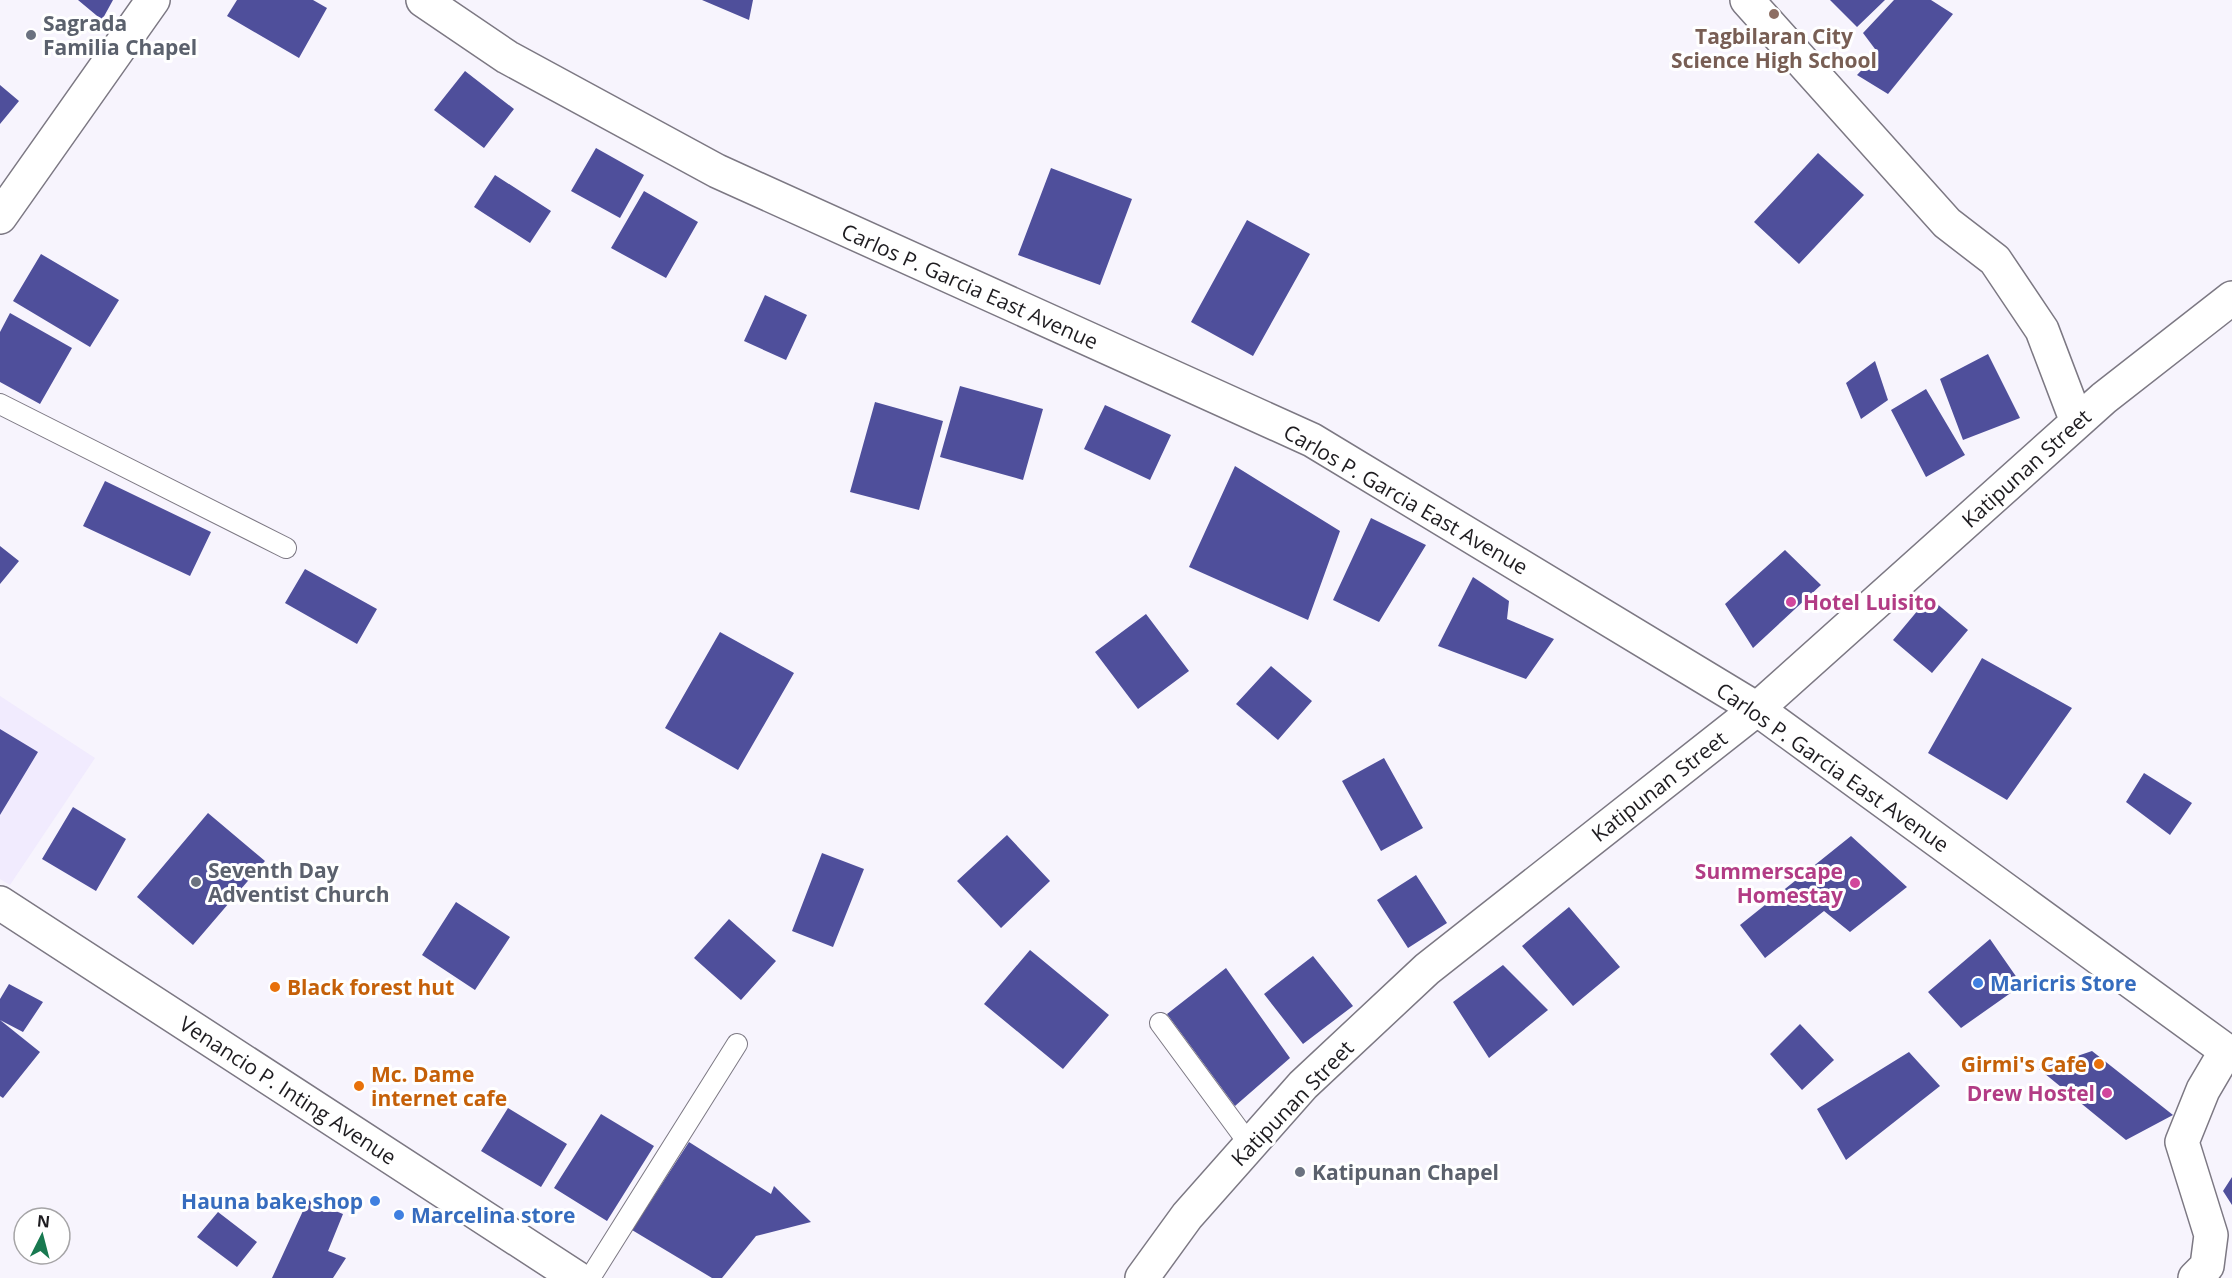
<svg xmlns="http://www.w3.org/2000/svg" width="2232" height="1278" viewBox="0 0 2232 1278" font-family="'Open Sans',sans-serif">
	<rect width="100%" height="100%" fill="#f7f4fd"/>
	<path fill="#f1ebfe" d="M0,696L95,758L10,885L0,879Z"/>
	<path fill="#4f4f9b" d="M78,0H113L102,20Z
		M237,0H313L327,8L299,58L227,16Z
		M702,0H753L749,20Z
		M1830,0H1885L1857,27Z
		M1894,0H1931L1953,14L1888,94L1857,75L1878,53L1863,33Z
		M465,71L514,109L484,148L434,110Z
		M0,85L19,101L0,124Z
		M596,148L644,175L620,218L571,191Z
		M1818,153L1864,195L1799,264L1754,222Z
		M1051,168L1132,199L1100,285L1018,255Z
		M495,175L551,211L530,243L474,207Z
		M644,191L698,222L666,278L611,248Z
		M1247,220L1310,254L1253,356L1191,322Z
		M41,254L119,300L90,347L13,301Z
		M765,295L807,315L786,360L744,341Z
		M10,313L72,348L40,404L0,382V332Z
		M1988,354L2020,418L1963,440L1940,379Z
		M1875,361L1888,400L1861,419L1846,383Z
		M960,386L1043,409L1023,480L940,457Z
		M1926,389L1965,455L1926,477L1891,410Z
		M875,402L943,421L919,510L850,492Z
		M1105,405L1171,435L1150,480L1084,449Z
		M1235,466L1340,531L1308,620L1189,567Z
		M105,481L211,532L190,576L83,526Z
		M1371,518L1426,545L1379,622L1333,600Z
		M0,546L19,561L0,584Z
		M1785,550L1821,585L1753,648L1725,604Z
		M305,569L377,609L357,644L285,603Z
		M1473,577L1509,601L1507,619L1554,639L1526,679L1438,646Z
		M1929,597L1968,630L1932,673L1893,640Z
		M1146,614L1189,671L1138,709L1095,652Z
		M720,632L794,673L738,770L665,728Z
		M1982,658L2072,708L2007,800L1928,753Z
		M1271,666L1312,701L1278,740L1236,704Z
		M0,729L38,752L0,815Z
		M1384,758L1423,828L1381,851L1342,781Z
		M2144,773L2192,803L2170,835L2126,802Z
		M73,807L126,839L96,891L42,859Z
		M208,813L265,861L193,945L137,897Z
		M1007,835L1050,881L1001,928L957,881Z
		M1851,836L1907,887L1850,932L1824,911L1765,958L1740,925Z
		M822,853L864,869L833,947L792,931Z
		M1416,875L1447,923L1408,948L1377,900Z
		M456,902L510,937L475,990L422,955Z
		M1569,907L1620,967L1573,1006L1522,946Z
		M729,919L776,961L741,1000L694,958Z
		M1990,939L2022,985L1961,1028L1928,992Z
		M1030,950L1109,1015L1063,1069L984,1004Z
		M1313,956L1353,1006L1303,1044L1264,994Z
		M1503,965L1548,1010L1489,1058L1453,1002Z
		M1226,968L1290,1058L1235,1106L1167,1014Z
		M9,984L43,1002L23,1032L0,1020V999Z
		M0,1020L40,1052L3,1098L0,1096Z
		M1800,1024L1834,1060L1802,1090L1770,1054Z
		M2092,1051L2173,1115L2126,1140L2039,1069Z
		M1909,1052L1940,1086L1846,1160L1817,1109Z
		M508,1108L567,1144L541,1187L481,1151Z
		M601,1114L654,1146L607,1221L554,1188Z
		M689,1142L771,1194L774,1186L811,1222L756,1236L722,1278H712L632,1230Z
		M2232,1177V1205L2223,1191Z
		M308,1200L343,1214L328,1251L346,1258L333,1278H272Z
		M218,1212L257,1242L237,1267L197,1237Z"/>
	<g fill="none" stroke-linecap="round" stroke-linejoin="round">
		<g stroke="#7c7883" stroke-width="22">
			<path id="lane" d="M0,404L286,548
				M1160,1023L1250,1145
				M590,1278L737,1044"/>
		</g>
		<g stroke="#7c7883" stroke-width="36">
			<path id="street" d="M1747,0L1947,223L1995,260L2042,330L2077,422
				M1142,1278L1187,1216L1303,1085L1427,969L1757,709L2104,398L2232,298
				M2195,1278L2207,1266L2211,1235L2182,1142L2203,1090L2226,1051"/>
		</g>
		<g stroke="#7c7883" stroke-width="36">
			<path id="secondary" d="M423,0L507,57L717,171L1312,440L1757,709L2232,1055
				M0,217L153,0"/>
		</g>
		<g stroke="#7c7883" stroke-width="36">
			<path id="primary" d="M0,903L577,1278"/>
		</g>
		<use href="#lane" stroke="#fff" stroke-width="20"/>
		<use href="#street" stroke="#fff" stroke-width="33"/>
		<use href="#secondary" stroke="#fff" stroke-width="33"/>
		<use href="#primary" stroke="#fff" stroke-width="33"/>
	</g>
	<circle fill="#8d6e63" stroke="#fff" stroke-width="2" cx="1774" cy="14" r="6"/>
	<g fill="#6b7280" stroke="#fff" stroke-width="2">
		<circle cx="31" cy="35" r="6"/>
		<circle cx="196" cy="882" r="6"/>
		<circle cx="1300" cy="1172" r="6"/>
	</g>
	<g fill="#d1479c" stroke="#fff" stroke-width="2">
		<circle cx="1791" cy="602" r="6"/>
		<circle cx="1855" cy="883" r="6"/>
		<circle cx="2107" cy="1093" r="6"/>
	</g>
	<g fill="#3f7fe0" stroke="#fff" stroke-width="2">
		<circle cx="1978" cy="983" r="6"/>
		<circle cx="375" cy="1201" r="6"/>
		<circle cx="399" cy="1215" r="6"/>
	</g>
	<g fill="#e8710a" stroke="#fff" stroke-width="2">
		<circle cx="275" cy="987" r="6"/>
		<circle cx="2099" cy="1064" r="6"/>
		<circle cx="359" cy="1086" r="6"/>
	</g>
	<g text-anchor="middle" dominant-baseline="central" stroke-width="6" stroke-linejoin="round" paint-order="stroke">
		<g font-size="21" font-weight="bold" fill="#5b616d" stroke="#fff" text-anchor="start">
			<text x="43" y="23">Sagrada<tspan x="43" dy="24">Familia Chapel</tspan></text>
			<text x="208" y="870">Seventh Day<tspan x="208" dy="24">Adventist Church</tspan></text>
			<text x="1312" y="1172">Katipunan Chapel</text>
		</g>
		<g font-size="21" font-weight="bold" fill="#785e54" stroke="#fff">
			<text x="1774" y="36">Tagbilaran City<tspan x="1774" dy="24">Science High School</tspan></text>
		</g>
		<g font-size="21" fill="#1e1c20" stroke="#fff">
			<text transform="translate(970 286) rotate(24)">Carlos P. Garcia East Avenue</text>
			<text transform="translate(2026 468) rotate(-42)">Katipunan Street</text>
			<text transform="translate(1406 499) rotate(30)">Carlos P. Garcia East Avenue</text>
			<text transform="translate(1833 767) rotate(35)">Carlos P. Garcia East Avenue</text>
			<text transform="translate(1659 786) rotate(-38)">Katipunan Street</text>
			<text transform="translate(288 1090) rotate(33)">Venancio P. Inting Avenue</text>
			<text transform="translate(1292 1103) rotate(-46)">Katipunan Street</text>
		</g>
		<g font-size="21" font-weight="bold" fill="#b23c85" stroke="#fff" text-anchor="end">
			<text x="1803" y="602" text-anchor="start">Hotel Luisito</text>
			<text x="1843" y="871">Summerscape<tspan x="1843" dy="24">Homestay</tspan></text>
			<text x="2095" y="1093">Drew Hostel</text>
		</g>
		<g font-size="21" font-weight="bold" fill="#366cbe" stroke="#fff" text-anchor="start">
			<text x="1990" y="983">Maricris Store</text>
			<text x="363" y="1201" text-anchor="end">Hauna bake shop</text>
			<text x="411" y="1215">Marcelina store</text>
		</g>
		<g font-size="21" font-weight="bold" fill="#c56008" stroke="#fff" text-anchor="start">
			<text x="287" y="987">Black forest hut</text>
			<text x="2087" y="1064" text-anchor="end">Girmi's Cafe</text>
			<text x="371" y="1074">Mc. Dame<tspan x="371" dy="24">internet cafe</tspan></text>
		</g>
	</g>
	<g transform="translate(42 1236) rotate(6)"><circle r="28" fill="#ffffff" stroke="#a5a4a6" stroke-width="1.5"/>
	<path d="M0-4.5L10 22L0 15L-10 22Z" fill="#187950"/>
	<text y="-9" font-size="16" font-weight="bold" text-anchor="middle" fill="#1e1c20">N</text>
	</g>
</svg>
